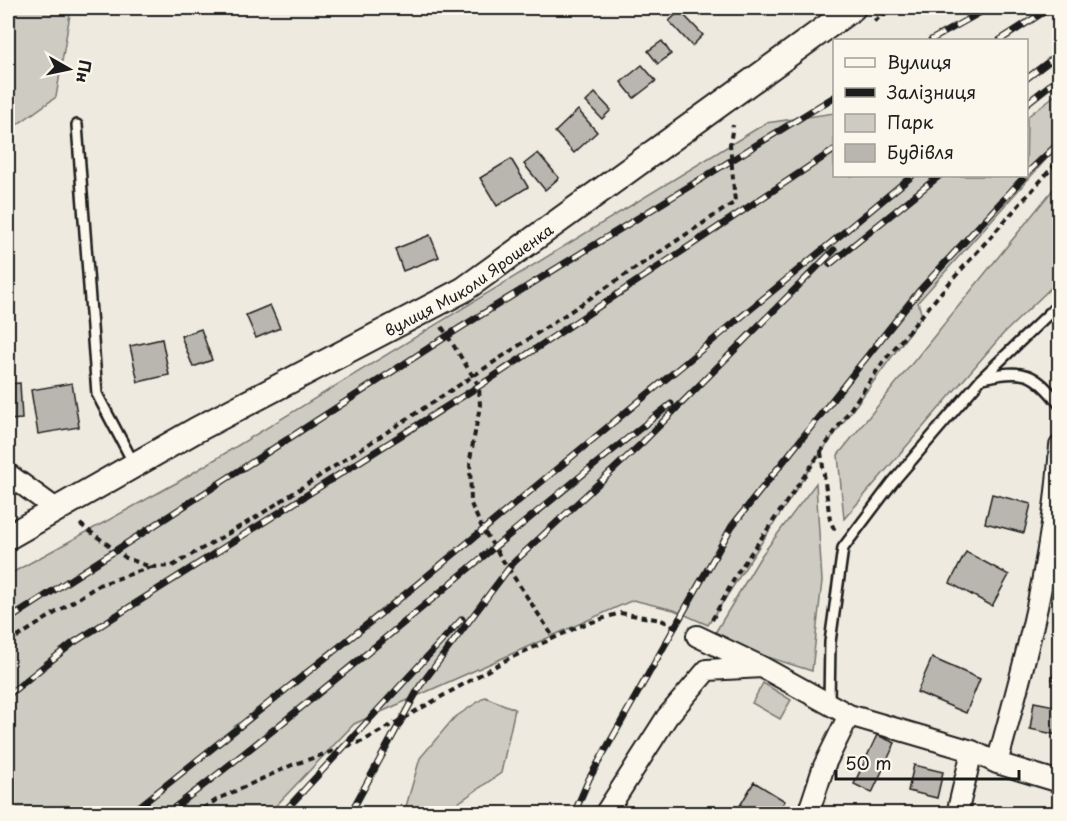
<svg xmlns="http://www.w3.org/2000/svg" width="1067" height="821" viewBox="0 0 1067 821" font-family="'Playpen Sans',sans-serif">
	<rect width="100%" height="100%" fill="#eeeadf"/>
	<filter id="ink" filterUnits="userSpaceOnUse"><feTurbulence type="fractalNoise" baseFrequency=".0167" numOctaves="2"/><feDisplacementMap in="SourceGraphic" scale="12" xChannelSelector="R" yChannelSelector="G"/><feConvolveMatrix kernelMatrix="1 2 1 2 8 2 1 2 1" color-interpolation-filters="sRGB"/></filter>
	<g filter="url(#ink)">
		<path fill="#ceccc2" stroke="#75746f" stroke-width="1.5" d="M8,8H71L56,97L8,131Z
			M1059,92V145L918,302L922,316L814,462L708,625L674,610L633,600L354,724L269,813H8V575L178,482L766,123L834,113V176H1026L1027,117Z
			M1059,182V280L1003,334L844,519L838,455Z
			M816,483L822,581L812,671L755,653L715,633L761,556Z
			M763,683L791,700L780,719L752,703Z
			M485,697L515,709L501,773L452,807L405,810L420,758L454,718Z"/>
		<path fill="#b9b6af" stroke="#1c1c1c" stroke-width="1.5" d="M680,11L703,35L692,46L669,21Z
			M662,41L671,54L658,64L648,51Z
			M642,65L656,81L634,98L621,82Z
			M595,93L611,110L602,119L586,102Z
			M578,110L597,132L574,153L555,132Z
			M538,153L559,178L545,190L524,164Z
			M511,159L528,187L497,206L480,178Z
			M430,235L439,257L403,271L395,249Z
			M270,305L280,328L256,338L246,315Z
			M201,329L212,360L193,367L181,336Z
			M162,339L169,375L138,382L130,346Z
			M20,383L22,419L8,420V384Z
			M72,383L79,427L38,434L31,390Z
			M992,494L1031,504L1024,533L985,523Z
			M966,552L1009,575L992,606L950,583Z
			M932,658L980,679L966,713L917,692Z
			M1060,661V682L1052,679Z
			M1034,702L1060,707L1058,735L1030,729Z
			M877,735L895,743L872,793L854,784Z
			M914,765L943,772L937,798L908,791Z
			M754,782L785,801L777,814H735Z"/>
		<g fill="none" stroke-linecap="round" stroke-linejoin="round">
			<g stroke="#1c1c1c" stroke-width="14">
				<path id="service" d="M77,125L97,394L134,464
					M983,378C1023,368 1035,372 1060,405
					M829,703L830,642L843,548L892,483L981,379L1060,303"/>
			</g>
			<g stroke="#1c1c1c" stroke-width="24">
				<path id="minor" d="M8,474L56,509
					M697,636L760,666
					M997,763C1027,656 1053,558 1060,446
					M605,814L667,717L707,670L762,667L849,715L972,751L997,763L1060,782
					M808,814L824,766L849,715
					M957,814L972,751"/>
			</g>
			<g stroke="#1c1c1c" stroke-width="28">
				<g id="tertiary">
					<path id="s1" d="M8,537L196,430L463,290L853,8"/>
				</g>
			</g>
			<path stroke="#1c1c1c" stroke-width="4" stroke-dasharray="6 4.5" stroke-linecap="butt" d="M874,21L894,8
				M442,327L479,386L480,406L470,459L471,504L483,530L554,638
				M821,452L830,520L835,531
				M80,524L126,558L151,567L172,566L255,518L473,376L735,202L730,144L733,125
				M712,620L738,572L883,362L944,289L1060,159
				M8,643L99,585L151,567
				M194,814L218,799L292,765L363,741L508,659L580,626L620,613L661,620L678,628"/>
			<use href="#service" stroke="#fbf7ec" stroke-width="9"/>
			<use href="#minor" stroke="#fbf7ec" stroke-width="20"/>
			<use href="#tertiary" stroke="#fbf7ec" stroke-width="24"/>
			<g stroke="#1c1c1c" stroke-width="7">
				<path id="rail" d="M931,40L988,8
					M1000,40L1050,8
					M1026,79L1060,53
					M1026,104L1060,77
					M1026,174L1060,142
					M830,264L939,176
					M8,620L455,331L834,97
					M8,695L73,643L490,379L834,150
					M130,814L409,591L912,176
					M166,814C339,683 500,537 671,404
					M282,814L462,619
					M350,814L420,686L512,564L642,443L834,250
					M574,814L589,779L732,526L920,290L1025,176"/>
			</g>
			<use href="#rail" stroke="#fbf7ec" stroke-width="4.5" stroke-dasharray="14" stroke-linecap="butt"/>
		</g>
	</g>
	<g text-anchor="middle" dominant-baseline="central" stroke-width="5" stroke-linejoin="round" paint-order="stroke">
		<g font-size="15" fill="#1c1c1c" stroke="#fbf7ec">
			<text stroke="none"><textPath href="#s1" startOffset="528">вулиця Миколи Ярошенка</textPath></text>
		</g>
	</g>
	<rect width="1067" height="821" fill="none" stroke="#fbf7ec" stroke-width="30"/>
	<rect x="15" y="15" width="1037" height="791" fill="none" stroke="#1c1c1c" stroke-width="2" filter="url(#ink)"/>
	<rect x="833" y="39" width="195" height="138" fill="#fbf7ec" stroke="#a29f99" stroke-width="1.5"/>
	<rect x="845" y="58" width="30" height="9" fill="#fbf7ec" stroke="#a29f99" stroke-width="1.5"/>
	<text x="887" y="69" font-size="18" fill="#1c1c1c">Вулиця</text>
	<rect x="845" y="88" width="30" height="9" fill="#1c1c1c" stroke="#a29f99" stroke-width="1.5"/>
	<text x="887" y="99" font-size="18" fill="#1c1c1c">Залізниця</text>
	<rect x="845" y="114" width="30" height="18" fill="#ceccc2" stroke="#a29f99" stroke-width="1.5"/>
	<text x="887" y="129" font-size="18" fill="#1c1c1c">Парк</text>
	<rect x="845" y="144" width="30" height="18" fill="#b9b6af" stroke="#a29f99" stroke-width="1.5"/>
	<text x="887" y="159" font-size="18" fill="#1c1c1c">Будівля</text>
	<g transform="translate(69 69) rotate(99)" stroke="#fbf7ec" stroke-width="4.5" paint-order="stroke">
	<path d="M0-4.5L10 22L0 15L-10 22Z" fill="#1c1c1c"/>
	<text y="-9" font-size="16" font-weight="bold" text-anchor="middle" fill="#1c1c1c">Пн</text>
	</g>
	<path d="M836 770v9h183v-9" fill="none" stroke="#1c1c1c" stroke-width="3"/>
	<text x="845" y="770" font-size="18" fill="#1c1c1c" stroke="#fbf7ec" stroke-width="4.5" paint-order="stroke">50 m</text>
</svg>
